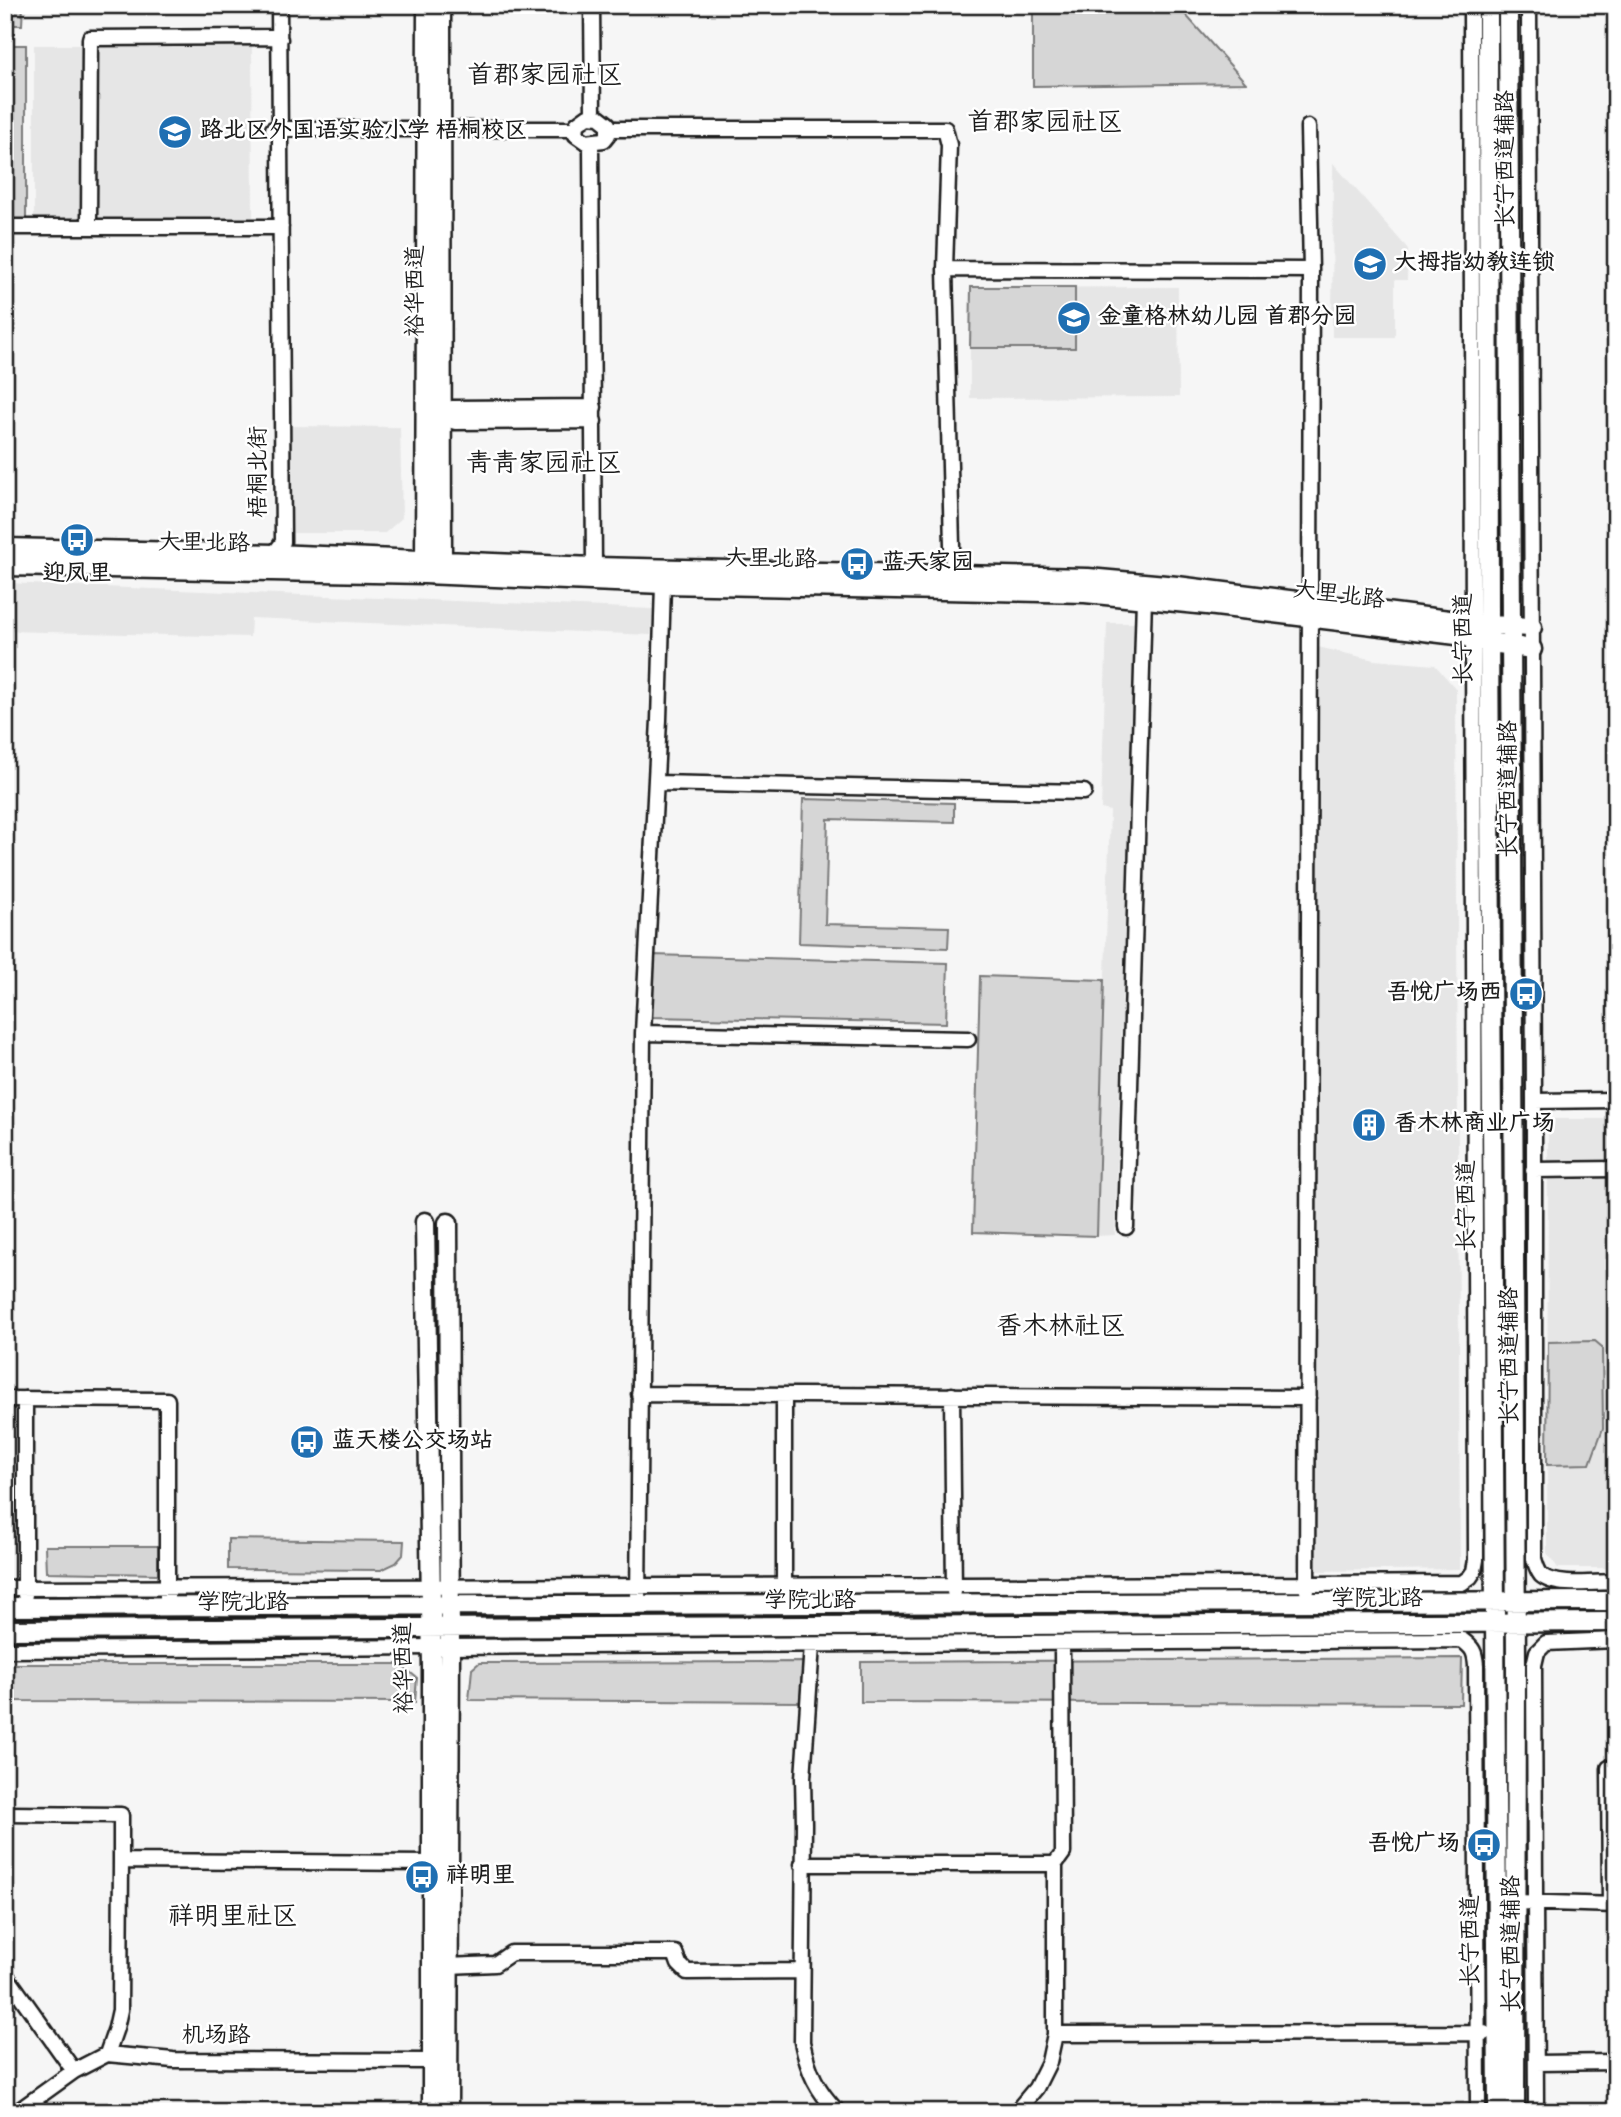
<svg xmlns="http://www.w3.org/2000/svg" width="1621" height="2117" viewBox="0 0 1621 2117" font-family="'Gochi Hand','LXGW WenKai TC',sans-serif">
	<rect width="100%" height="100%" fill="#f6f6f6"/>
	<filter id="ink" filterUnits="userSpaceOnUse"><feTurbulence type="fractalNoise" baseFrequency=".0143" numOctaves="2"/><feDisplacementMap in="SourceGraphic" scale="14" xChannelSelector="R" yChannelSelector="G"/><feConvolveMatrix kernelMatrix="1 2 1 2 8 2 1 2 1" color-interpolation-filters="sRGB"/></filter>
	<g filter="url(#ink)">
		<path fill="#e6e6e6" d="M34,45H82V219H34Z
			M252,45L253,217L99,219L98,46Z
			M1333,163L1408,249L1407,280H1395V337H1332Z
			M1178,287L1179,397L970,398V288Z
			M285,426L400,427L402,518L385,533H285Z
			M5,583L653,609L651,635L251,618L250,637L5,631Z
			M1107,623H1135L1115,1235L1097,1236L1110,811L1101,809Z
			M1309,645L1374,660L1435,665L1456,689L1460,1569L1311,1571Z
			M1548,1119H1616V1568H1558L1547,1553Z"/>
		<path fill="#d6d6d6" stroke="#797979" stroke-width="2" d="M5,5H23L22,25H5Z
			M1033,5H1177L1246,83L1033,86Z
			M5,45H26V220H5Z
			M971,287H1075V348H970Z
			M803,799L954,803V822L828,819L825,924L949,927L948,948L799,943Z
			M652,955L948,963L946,1023L651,1017Z
			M980,976L1104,980L1097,1236L973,1232Z
			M1595,1341L1602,1347L1603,1428L1590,1464L1547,1465L1548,1342Z
			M228,1539L404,1541L403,1555L396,1563L381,1570L228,1569Z
			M45,1546H158V1574L46,1572Z
			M1462,1658L1461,1704L861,1702V1662Z
			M805,1662L806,1702L469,1700L472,1669L479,1663Z
			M5,1664H400L417,1678L415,1702L5,1701Z"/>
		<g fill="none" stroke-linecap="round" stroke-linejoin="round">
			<g stroke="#1c1c1c" stroke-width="19">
				<path id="minor" d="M592,5L593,116
					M1529,5L1534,1101V1559C1536,1565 1537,1570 1541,1575C1555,1588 1597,1582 1616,1582
					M588,116L599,117L608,124V135L604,140L586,142L576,135L577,124Z
					M273,129H575
					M609,129H945L949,145L945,269L953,585
					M591,143L594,567
					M89,226L90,38L272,37L280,39
					M5,227H281
					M945,269L1311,270
					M441,417L452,408L594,407
					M441,417L455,422L594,421
					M274,554L283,542L279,5
					M656,783L1084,792
					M643,1033L968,1039
					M1534,1101L1616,1100
					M1533,1170L1616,1169
					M1126,1227L1144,598
					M639,1394L1308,1398
					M952,1395L954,1592
					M5,1399L167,1400V1606
					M25,1399V1595
					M5,1588L1307,1584L1462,1583L1470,1577L1474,1571L1476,1560L1471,5
					M1307,1591L1311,270L1308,127
					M784,1593V1395
					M638,1605L643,1033L659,720L663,584
					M812,1645L803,1778L804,1824L802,2042C808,2071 817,2091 838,2112
					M5,1650L1462,1640C1473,1648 1475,1652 1476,1665L1478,2112
					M5,1814L121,1815V1861
					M802,1864H1055V2034L1049,2062L1036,2088L1016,2112
					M1055,1864L1063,1853L1062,1644
					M1515,1902L1616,1905
					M1610,1905L1609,1768H1616
					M448,1966L495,1964L511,1953H675L679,1964L687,1972L801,1971
					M5,1974L74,2071
					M1055,2034L1484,2033
					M107,2054L116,2028L120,2010L121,1861L432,1863
					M1536,2063L1616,2062
					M17,2112L74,2071L107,2054L173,2060L432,2061
					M1536,2112L1534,1665L1537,1652L1546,1643L1616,1640"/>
			</g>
			<g stroke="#1c1c1c" stroke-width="23">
				<path id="major" d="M441,5L442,573
					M1488,5L1489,625L1498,2112
					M1508,5L1516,1665L1515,2112
					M5,548L274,554L594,567L1088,578L1177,586L1489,625L1532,627
					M5,566L424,574L663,584L1085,593L1207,605L1465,636L1473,640L1532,649
					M425,569L427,5
					M425,1222L432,1668V2112
					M5,1607L1616,1601
					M5,1630L1616,1622
					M448,2112L450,1646L448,1223"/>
			</g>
			<use href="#minor" stroke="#fff" stroke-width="14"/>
			<use href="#major" stroke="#fff" stroke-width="18"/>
		</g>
	</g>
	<defs>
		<g id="school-disc" transform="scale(1.75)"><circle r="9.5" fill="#1f6fb2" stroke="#fff"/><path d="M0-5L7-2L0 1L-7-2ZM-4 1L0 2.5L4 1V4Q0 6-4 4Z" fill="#fff"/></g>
		<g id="bus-disc" transform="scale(1.75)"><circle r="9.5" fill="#1f6fb2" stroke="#fff"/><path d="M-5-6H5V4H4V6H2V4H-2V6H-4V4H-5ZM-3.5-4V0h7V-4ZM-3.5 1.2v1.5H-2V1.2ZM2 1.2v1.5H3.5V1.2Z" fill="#fff"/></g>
		<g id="building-disc" transform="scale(1.75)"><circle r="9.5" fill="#1f6fb2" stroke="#fff"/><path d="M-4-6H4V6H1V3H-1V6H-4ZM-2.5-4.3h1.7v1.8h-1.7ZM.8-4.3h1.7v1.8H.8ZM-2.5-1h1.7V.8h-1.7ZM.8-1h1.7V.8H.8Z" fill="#fff"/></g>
	</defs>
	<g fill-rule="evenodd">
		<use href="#school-disc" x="175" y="132"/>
		<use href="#school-disc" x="1370" y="264"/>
		<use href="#school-disc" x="1074" y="318"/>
		<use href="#bus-disc" x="77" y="540"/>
		<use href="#bus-disc" x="857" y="564"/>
		<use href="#bus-disc" x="1526" y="994"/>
		<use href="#building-disc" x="1369" y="1125"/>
		<use href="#bus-disc" x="307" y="1442"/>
		<use href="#bus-disc" x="1484" y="1845"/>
		<use href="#bus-disc" x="422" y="1877"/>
	</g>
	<g text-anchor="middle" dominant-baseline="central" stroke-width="5" stroke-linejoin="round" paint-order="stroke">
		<g font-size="23" font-weight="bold" fill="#1c1c1c" stroke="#fff" text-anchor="start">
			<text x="200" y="132">路北区外国语实验小学 梧桐校区</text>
			<text x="1394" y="264">大拇指幼教连锁</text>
			<text x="1098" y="318">金童格林幼儿园 首郡分园</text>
			<text x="882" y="564">蓝天家园</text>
			<text x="77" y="575" text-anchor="middle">迎凤里</text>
			<text x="1502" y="994" text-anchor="end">吾悦广场西</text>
			<text x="1394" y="1125">香木林商业广场</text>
			<text x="332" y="1442">蓝天楼公交场站</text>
			<text x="1460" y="1845" text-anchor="end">吾悦广场</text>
			<text x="446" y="1877">祥明里</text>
		</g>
		<g font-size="23" fill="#1c1c1c" stroke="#fff">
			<text transform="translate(1507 159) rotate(-90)">长宁西道辅路</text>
			<text transform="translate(417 291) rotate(-90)">裕华西道</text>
			<text transform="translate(260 472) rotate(-90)">梧桐北街</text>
			<text transform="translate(204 545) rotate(1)">大里北路</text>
			<text transform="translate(771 561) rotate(1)">大里北路</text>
			<text transform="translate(1339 597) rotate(7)">大里北路</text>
			<text transform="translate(1465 639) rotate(-90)">长宁西道</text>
			<text transform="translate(1510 789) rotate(-90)">长宁西道辅路</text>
			<text transform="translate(1468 1206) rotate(-90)">长宁西道</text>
			<text transform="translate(1511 1356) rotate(-90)">长宁西道辅路</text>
			<text x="1377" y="1600">学院北路</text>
			<text x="810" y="1602">学院北路</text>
			<text x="243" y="1604">学院北路</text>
			<text transform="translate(406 1668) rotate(-91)">裕华西道</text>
			<text transform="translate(1472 1941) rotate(-90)">长宁西道</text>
			<text transform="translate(1513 1944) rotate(-90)">长宁西道辅路</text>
			<text x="216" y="2037">机场路</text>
		</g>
		<g font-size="26" fill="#1c1c1c" stroke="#fff">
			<text x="545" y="78">首郡家园社区</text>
			<text x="1045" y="125">首郡家园社区</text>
			<text x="544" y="466">青青家园社区</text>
			<text x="1061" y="1329">香木林社区</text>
			<text x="233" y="1919">祥明里社区</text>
		</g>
	</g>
	<rect width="1621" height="2117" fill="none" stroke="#fff" stroke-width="28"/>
	<rect x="14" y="14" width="1593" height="2089" fill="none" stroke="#1c1c1c" stroke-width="2.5" filter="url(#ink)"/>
</svg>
